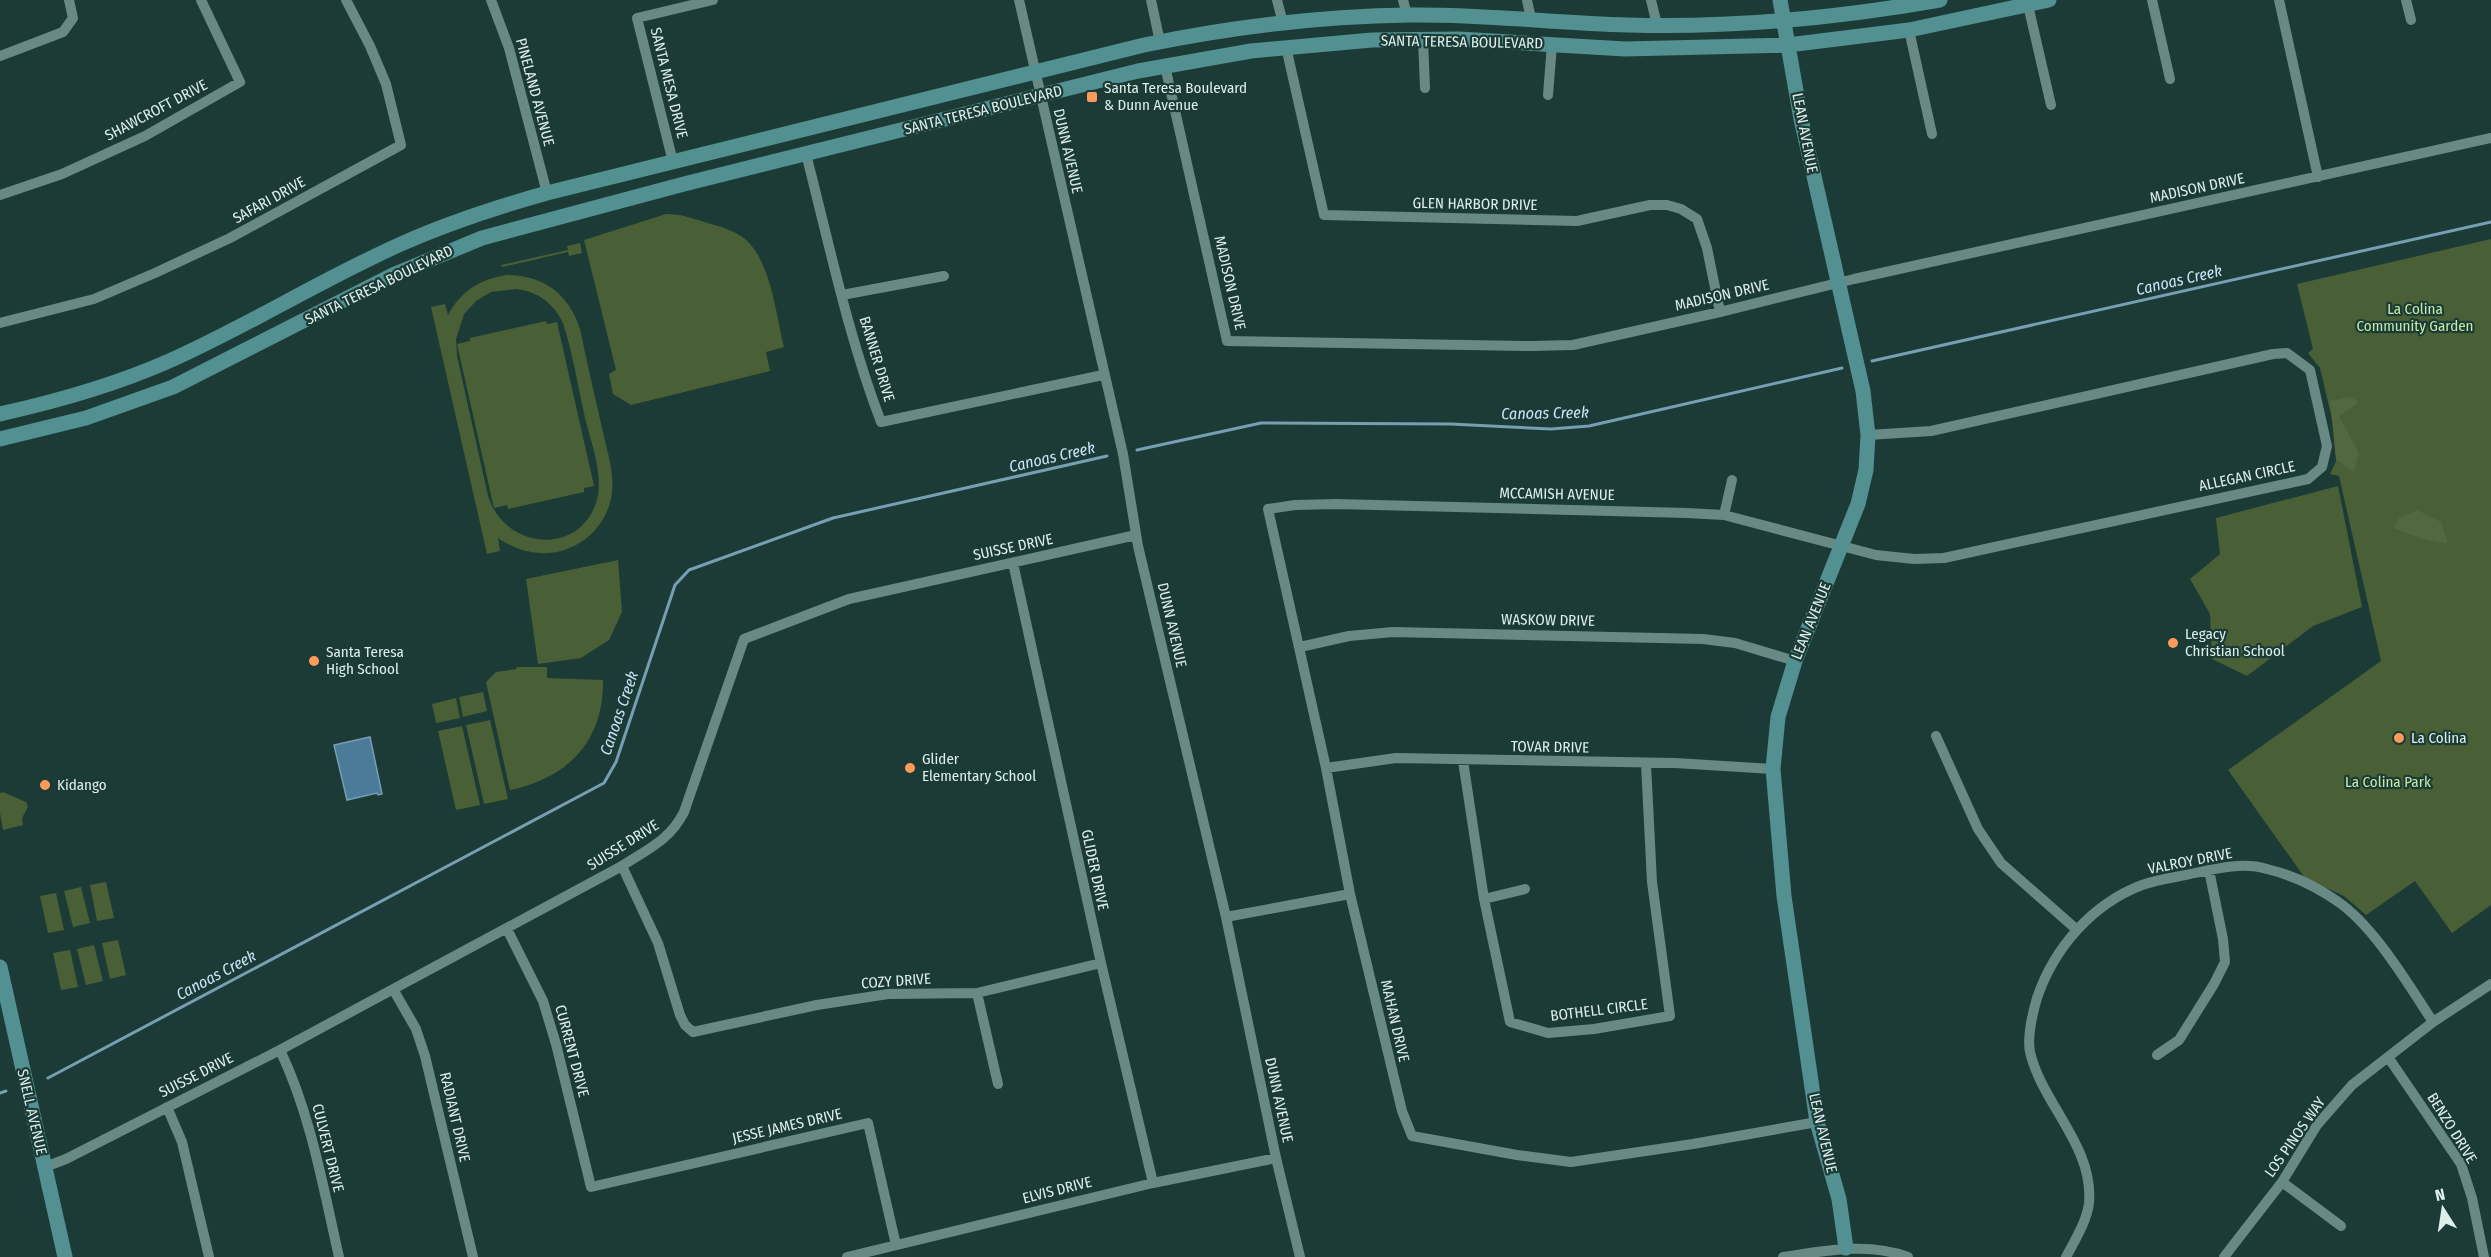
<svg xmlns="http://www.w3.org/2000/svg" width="2491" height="1257" viewBox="0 0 2491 1257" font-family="'Fira Sans Condensed',sans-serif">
	<rect width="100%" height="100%" fill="#1c3b36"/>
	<path fill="#495f36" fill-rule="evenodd" d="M666,214C682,214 695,219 711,224C722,227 735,231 745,239C771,261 776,315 784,347L766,352L770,371L631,405L613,394L609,374L616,370L584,240Z
		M2491,239V905L2452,933L2415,881L2366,915L2344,896L2305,878L2228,770L2381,661L2339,476L2330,474L2338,457L2336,436L2320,368L2308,353L2313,349L2297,284Z
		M580,243L582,253L569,256L568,252L502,267L501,265L568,250L567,246Z
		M507,275C543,275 569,294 580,329C587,363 595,397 603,432C607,451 614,471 612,491C610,517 592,540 567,549C543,558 518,552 498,538L500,551L487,554L431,307L445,304L448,315C461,291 480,279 507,275ZM517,289C539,292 554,304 563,323C573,354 578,387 585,418C591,442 602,471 598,495C586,556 506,553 488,496L457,356L456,339L464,314L476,301L491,292Z
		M546,321L547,324L557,322L594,486L584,488V492L508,509L507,505L494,508L457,344L470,341V338Z
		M2338,486L2362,607L2313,626L2247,676L2212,659L2210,614L2190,579L2220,554L2216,518Z
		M618,560L622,612L609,640L581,658L538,664L526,579Z
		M517,667H547V678L603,680C604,741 568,778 510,790L486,682L496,672L516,669Z
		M483,692L487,711L463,717L459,697Z
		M456,698L460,718L436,723L432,704Z
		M490,720L508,799L484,804L466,725Z
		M462,726L480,805L456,810L438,731Z
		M3,792L26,802L28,807L22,818L23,825L3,830L0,813V793Z
		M106,882L114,918L97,921L90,885Z
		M81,887L90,923L73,927L64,891Z
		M56,893L64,930L48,933L40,896Z
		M118,940L126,975L110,979L102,943Z
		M94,945L103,981L86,985L77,949Z
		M70,950L78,987L61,990L53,953Z"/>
	<path fill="#52683e" d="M2351,397L2359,402L2339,416L2359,453L2354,472L2336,460L2330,401Z
		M2417,510L2441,522L2448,544L2419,538L2393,528L2399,518Z"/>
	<path fill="#4b7b99" stroke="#779eb2" stroke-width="1.5" d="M370,737L382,794L378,795L377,793L347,800L334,745Z"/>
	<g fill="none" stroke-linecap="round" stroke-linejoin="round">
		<path stroke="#779eb2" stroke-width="3" d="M1872,361L2491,222
			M1137,450L1261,423L1451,424L1551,429L1589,426L1842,368
			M48,1078L604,783L616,762L675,585L689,570L833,518L1107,456
			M0,1093L6,1091"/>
		<path stroke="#698a84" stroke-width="10" d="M491,0L509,48L547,193
			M1019,0L1123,454L1138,546L1226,917L1276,1158L1300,1257
			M1151,0L1160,42
			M1277,0L1283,23
			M1403,0L1407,15
			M1527,0L1531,19
			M1651,0L1657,25
			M2152,0L2170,79
			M2279,0L2318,177
			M2406,0L2411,20
			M2028,5L2051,105
			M1909,30L1932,134
			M1423,39L1425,88
			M1286,47L1324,215L1577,221L1650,205H1667L1681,209L1697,219L1707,248L1720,312
			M0,56L63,32L73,18L69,0
			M1165,66L1227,341L1531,346L1573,345L1720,312L1854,279L2491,138
			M1548,95L1552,44
			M806,154C829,243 848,336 881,422L1103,375
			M673,162L637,18L713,0
			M0,195L62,174L145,136L240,82L201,0
			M842,295L944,276
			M0,323L94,299L155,273L230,238L401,145L386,84L370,46L346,0
			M1724,515L1732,480
			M1013,563L1101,963L1153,1183
			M1300,647L1349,636L1393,632L1703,639L1735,643L1795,661
			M1936,736L1978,829L2001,863L2076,929
			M1463,761L1484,899L1510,1022L1548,1033L1594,1029L1670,1016L1652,882L1646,764
			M1326,768L1396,758L1675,763L1773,769
			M622,866L658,943L680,1015L685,1025L693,1032L817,1005L888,994L977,993L1101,963
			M1484,899L1525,889
			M1226,917L1350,894
			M507,929L543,1001L556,1044L591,1187L868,1123L896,1245
			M393,989L416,1029L425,1056L473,1257
			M977,993L998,1084
			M280,1050C311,1115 323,1187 339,1257
			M2157,1055L2179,1040L2214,984L2225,962L2223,939L2209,870
			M2388,1057L2461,1164L2472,1198L2484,1257
			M167,1107L182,1142L209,1257
			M1817,1122L1693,1144L1571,1162L1517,1155L1412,1136L1402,1111L1350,894L1326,768L1268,509L1295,505L1336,504L1687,513L1724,515L1876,555L1914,559L1944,558L2308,479L2322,467L2327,446L2310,370L2287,353L2273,354L1931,431L1868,435
			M45,1167L66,1159L280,1050L622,866C648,849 670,840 684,812L744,639L849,599L1136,535
			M2282,1182L2341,1226
			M847,1257L1153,1183L1276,1158
			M1783,1257C1825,1251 1867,1242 1908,1257
			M2066,1257C2075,1240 2087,1221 2089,1203C2094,1146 2042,1104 2030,1052C2027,1037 2033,1012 2037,998C2054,948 2092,904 2142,885C2159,879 2178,877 2195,873C2218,868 2244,862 2267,869C2292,875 2317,887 2337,901C2374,926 2408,984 2433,1022
			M2224,1257L2282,1182L2317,1125L2352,1085L2433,1022L2491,984"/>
		<path stroke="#529092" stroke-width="15" d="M1780,0L1801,119L1863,391L1868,435L1866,470L1858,504L1795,661L1778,717L1773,769L1784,896L1817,1122L1839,1199L1846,1248
			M0,414C58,401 115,385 169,361C248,326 322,279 401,244C448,223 497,207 547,193L1144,45C1232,27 1320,16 1410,15C1483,14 1555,23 1628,25C1732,28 1837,18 1940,0
			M0,439L86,418L173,387L393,275L482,238L684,184L1138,71L1251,51L1372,40L1459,39L1625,49L1788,45L1909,30L2049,0
			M0,967L65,1257"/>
	</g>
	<g fill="#ff9b5a" stroke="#1c3b36" stroke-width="2">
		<rect x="1086" y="91" width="12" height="12" rx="3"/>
		<circle cx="2173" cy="643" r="6"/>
		<circle cx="314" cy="661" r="6"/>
		<circle cx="2399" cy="738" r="6"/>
		<circle cx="910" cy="768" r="6"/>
		<circle cx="45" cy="785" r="6"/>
	</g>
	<g text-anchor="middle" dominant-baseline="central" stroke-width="4.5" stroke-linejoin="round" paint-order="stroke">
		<g font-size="15" fill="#ddefeb" stroke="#1c3b36">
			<text transform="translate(1462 42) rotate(1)">SANTA TERESA BOULEVARD</text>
			<text transform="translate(669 83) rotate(76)">SANTA MESA DRIVE</text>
			<text transform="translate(535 92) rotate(75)">PINELAND AVENUE</text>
			<text transform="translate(156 110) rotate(-28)">SHAWCROFT DRIVE</text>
			<text transform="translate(983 110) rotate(-14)">SANTA TERESA BOULEVARD</text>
			<text transform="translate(1805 133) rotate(79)">LEAN AVENUE</text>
			<text transform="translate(1068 151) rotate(77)">DUNN AVENUE</text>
			<text transform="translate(2197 188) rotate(-12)">MADISON DRIVE</text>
			<text transform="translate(269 200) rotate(-29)">SAFARI DRIVE</text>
			<text transform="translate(1475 204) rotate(1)">GLEN HARBOR DRIVE</text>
			<text transform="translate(1230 283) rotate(77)">MADISON DRIVE</text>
			<text transform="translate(379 285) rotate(-26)">SANTA TERESA BOULEVARD</text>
			<text transform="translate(1722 295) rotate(-13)">MADISON DRIVE</text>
			<text transform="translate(877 359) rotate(73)">BANNER DRIVE</text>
			<text transform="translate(2247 476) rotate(-12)">ALLEGAN CIRCLE</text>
			<text transform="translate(1557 494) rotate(1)">MCCAMISH AVENUE</text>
			<text transform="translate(1013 547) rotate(-12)">SUISSE DRIVE</text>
			<text transform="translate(1548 620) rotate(1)">WASKOW DRIVE</text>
			<text transform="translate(1811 621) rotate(-68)">LEAN AVENUE</text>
			<text transform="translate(1172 625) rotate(77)">DUNN AVENUE</text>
			<text transform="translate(1550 747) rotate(1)">TOVAR DRIVE</text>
			<text transform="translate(623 845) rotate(-32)">SUISSE DRIVE</text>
			<text transform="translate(2190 861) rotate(-11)">VALROY DRIVE</text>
			<text transform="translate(1095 870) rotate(78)">GLIDER DRIVE</text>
			<text transform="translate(896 981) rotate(-4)">COZY DRIVE</text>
			<text transform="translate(1599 1010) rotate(-7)">BOTHELL CIRCLE</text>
			<text transform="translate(1395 1021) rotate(77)">MAHAN DRIVE</text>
			<text transform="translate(572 1051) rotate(75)">CURRENT DRIVE</text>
			<text transform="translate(196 1075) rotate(-27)">SUISSE DRIVE</text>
			<text transform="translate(1279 1100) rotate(78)">DUNN AVENUE</text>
			<text transform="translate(32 1112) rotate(77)">SNELL AVENUE</text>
			<text transform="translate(455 1117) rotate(77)">RADIANT DRIVE</text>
			<text transform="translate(787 1126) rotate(-13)">JESSE JAMES DRIVE</text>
			<text transform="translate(2452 1128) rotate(58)">BENZO DRIVE</text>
			<text transform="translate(1823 1133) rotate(77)">LEAN AVENUE</text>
			<text transform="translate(2295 1137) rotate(-55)">LOS PINOS WAY</text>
			<text transform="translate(328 1148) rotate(76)">CULVERT DRIVE</text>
			<text transform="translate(1057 1190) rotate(-14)">ELVIS DRIVE</text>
		</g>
		<g font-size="15" fill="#ddefeb" stroke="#1c3b36" text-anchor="start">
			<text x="1104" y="88">Santa Teresa Boulevard<tspan x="1104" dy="17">&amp; Dunn Avenue</tspan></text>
			<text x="2185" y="634">Legacy<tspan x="2185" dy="17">Christian School</tspan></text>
			<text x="326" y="652">Santa Teresa<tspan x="326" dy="17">High School</tspan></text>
			<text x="2411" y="738">La Colina</text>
			<text x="922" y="759">Glider<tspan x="922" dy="17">Elementary School</tspan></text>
			<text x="57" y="785">Kidango</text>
		</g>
		<g font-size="15" fill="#c4eaa5" stroke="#1c3b36">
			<text x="2415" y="309">La Colina<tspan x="2415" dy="17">Community Garden</tspan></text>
			<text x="2388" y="782">La Colina Park</text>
		</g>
		<g font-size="16" font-style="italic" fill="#c8e4f7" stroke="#1c3b36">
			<text transform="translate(2179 280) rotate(-13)">Canoas Creek</text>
			<text transform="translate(1545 413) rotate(-1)">Canoas Creek</text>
			<text transform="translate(1052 457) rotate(-13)">Canoas Creek</text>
			<text transform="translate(619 713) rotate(-71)">Canoas Creek</text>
			<text transform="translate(216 975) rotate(-28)">Canoas Creek</text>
		</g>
	</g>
	<g transform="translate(2443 1209) rotate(348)" stroke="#1c3b36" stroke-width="4.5" paint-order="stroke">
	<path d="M0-4.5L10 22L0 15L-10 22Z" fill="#ddefeb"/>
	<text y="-9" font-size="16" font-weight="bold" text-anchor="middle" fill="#ddefeb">N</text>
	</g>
</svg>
